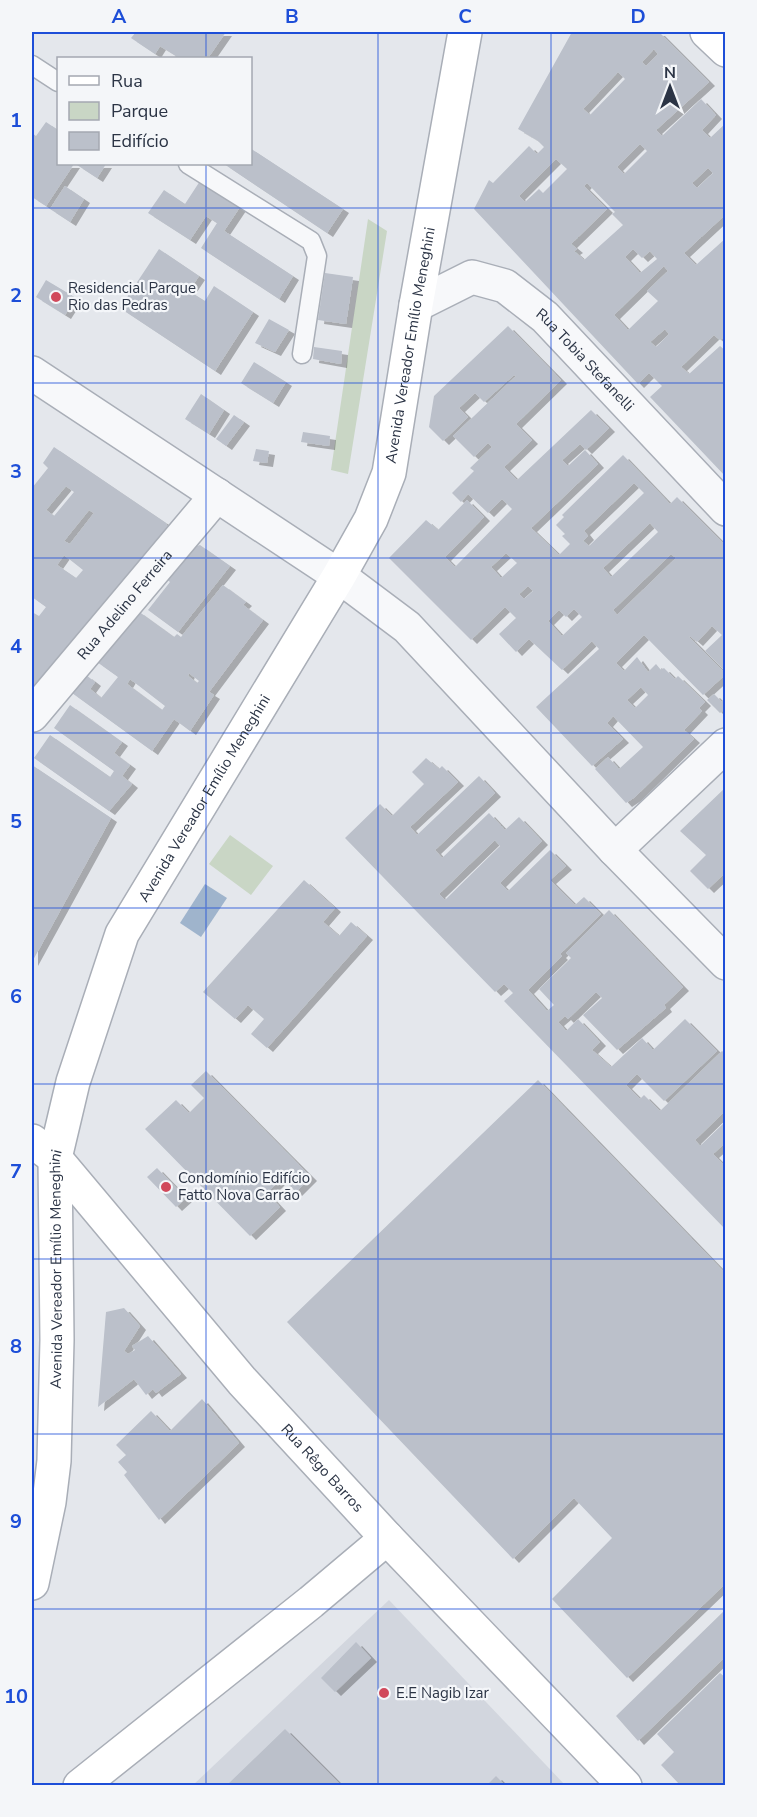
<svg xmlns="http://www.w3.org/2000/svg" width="757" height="1817" viewBox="0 0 757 1817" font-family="'Nunito Sans',sans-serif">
	<defs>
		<filter id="shadow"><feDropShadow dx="6" dy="4" stdDeviation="0" flood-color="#0004"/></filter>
	</defs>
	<rect width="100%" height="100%" fill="#e4e7ec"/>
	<path fill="#d2d6de" d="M389,1600L565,1785L192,1786Z"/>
	<path fill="#c9d6c5" d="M368,219L387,231L348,474L331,470Z
		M230,835L273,866L251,895L209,864Z"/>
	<path fill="#9fb4cc" d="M205,884L227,898L201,937L180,923Z"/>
	<path fill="#bbc0ca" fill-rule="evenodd" filter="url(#shadow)" d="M136,32H226L208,58H174L176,56L160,46L155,54L131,38Z
		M572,32H659L709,82L656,130L662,136L701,99L716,115L702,130L710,138L726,123V214L684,253L696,265L726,238V338L724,337L720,340L714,335L681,367L689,374L720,346L726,351V438L722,441L726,445V477L650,397L662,386L649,373L638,384L474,209L489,180L493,183L529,146L537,154L544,147L537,140L518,129ZM654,49L658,54L646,66L642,62ZM618,72L625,79L590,115L583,109ZM640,144L647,151L624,174L617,167ZM556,159L567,169L543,193L539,189L525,202L519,196ZM708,168L713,173L697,188L692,183ZM587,183L615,212L612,214L623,225L584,260L574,251L577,249L571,244L607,209L584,186ZM633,249L642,258L650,251L657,259L640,273L625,257ZM664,266L668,271L647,291L658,301L628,330L614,315ZM665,329L669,334L656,347L650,342Z
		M46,122L58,130V164H74L46,206L32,197V133L36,136Z
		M250,148L343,209L327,233L224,164H250Z
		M78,164H106L97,178L77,165Z
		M200,181L240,207L224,231L293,276L279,299L201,248L217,223L206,216L190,240L148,213L164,190L185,204Z
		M65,186L84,199L70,222L50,209Z
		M159,249L199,276L189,291L205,301L214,286L253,312L215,371L120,308Z
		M325,273L353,277L346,324L318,320Z
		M46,280L76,298L65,315L36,297Z
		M269,319L289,330L275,352L255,343Z
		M508,326L561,380L516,424L532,440L504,467L517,480L591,410L609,428L586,450L580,444L562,460L568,466L585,450L598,464L531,528L559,555L570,544L562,536L565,534L556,525L564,517L562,515L623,455L670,504L677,497L726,546V672L705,651L722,635L712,626L697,642L690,636L689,637L726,674L703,695L644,635L616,663L624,671L637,657L648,672L656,664L661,670L664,668L675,679L678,676L705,702L699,708L702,711L684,730L694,739L635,797L626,803L595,769L608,757L619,769L643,747L613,716L607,723L623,739L592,766L536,707L599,649L592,641L562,670L529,639L516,652L499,634L516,618L505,607L471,640L389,558L426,520L438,530L467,500L484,517L445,557L455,567L512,509L502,499L488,513L468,494L461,502L452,493L474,471L470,468L492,447L488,443L474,457L453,436L516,376L514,375L484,402L475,393L459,408L468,417L443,441L429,427L434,396ZM634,483L644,493L589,546L583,541L588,536L584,531ZM650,523L658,532L611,577L603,568ZM506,553L517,563L501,578L491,567ZM671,554L676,558L617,615L613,610ZM528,586L533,591L524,599L519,594ZM574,609L582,617L562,636L548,621L559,610L566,617ZM641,687L648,695L635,708L627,700Z
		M314,347L342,351L341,364L313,359Z
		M254,362L286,382L273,403L241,383Z
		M201,394L224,410L209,434L185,419Z
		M234,415L244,422L226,446L216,439Z
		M303,432L330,436L329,446L301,442Z
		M54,447L166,523L168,528L32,694V612L39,616L46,607L32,597V488L48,468L43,463ZM66,486L74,492L54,516L46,510ZM89,510L94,513L70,544L64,541ZM64,555L83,570L76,578L57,565Z
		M256,449L269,451L267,463L253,461Z
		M200,545L230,566L178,632L148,610L170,582L165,578L188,549Z
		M223,585L246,602L243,605L263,620L209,692L214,695L190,731L174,719L152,751L72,693L86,675L95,682L90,689L101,698L118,677L97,662L138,611L174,637L177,634L181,637ZM189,673L199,681L197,683L188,676ZM130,679L165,706L162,710L127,684Z
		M714,694L722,702L726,698V708L720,713L707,700Z
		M70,705L122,742L114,753L130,765L122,776L132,784L109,811L34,758L50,735L110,777L114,771L54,728Z
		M426,758L439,769L442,766L458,782L410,827L417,835L479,776L495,793L435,850L442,858L489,813L505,830L519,817L542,841L500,883L508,891L550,850L566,866L550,880L575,905L584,897L601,914L560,954L562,956L528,990L547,1011L554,1005L539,989L571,958L566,953L609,910L683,987L664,1005L666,1008L617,1050L583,1015L602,998L596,992L568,1019L565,1016L558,1022L566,1031L578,1019L600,1042L592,1050L611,1067L642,1038L653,1050L685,1019L717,1051L664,1101L637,1074L626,1085L640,1099L644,1095L660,1111L722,1051L726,1054V1110L695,1140L700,1146L726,1121V1142L713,1154L726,1167V1184L722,1188L726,1192V1230L504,1001L513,993L504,984L495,992L345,838L380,804L392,816L424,784L412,772ZM495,840L500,846L445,900L439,894Z
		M32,765L111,818L32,962Z
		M726,787V872L708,889L690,871L706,855L680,831Z
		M304,880L335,908L323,922L339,936L351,922L367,936L267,1048L251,1034L264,1019L248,1005L235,1019L203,992Z
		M206,1071L311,1177L296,1192L282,1178L267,1193L280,1207L250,1236L145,1129L176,1100L189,1113L204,1098L191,1085Z
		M538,1080L726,1274V1583L627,1678L552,1599L612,1538L574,1498L513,1559L287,1322Z
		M157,1168L186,1198L176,1207L147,1177Z
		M124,1308L140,1326L124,1351L128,1354L135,1350L132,1346L148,1336L181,1374L156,1393L153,1389L146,1395L134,1379L98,1407L106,1312Z
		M202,1399L239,1443L159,1520L124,1475L127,1472L118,1462L126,1455L116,1445L151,1411L170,1431Z
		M726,1609V1656L638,1741L616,1716Z
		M356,1642L371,1658L335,1692L321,1678Z
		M720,1673L726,1678V1785H680L661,1765L674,1752L657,1734Z
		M285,1729L341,1785H227Z
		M496,1776L505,1785H487Z"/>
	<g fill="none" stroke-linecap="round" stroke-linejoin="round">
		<g stroke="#a9aeb7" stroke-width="21">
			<path id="lane" d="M32,65L58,82
				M188,164L311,241L317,256L302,354"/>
		</g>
		<g stroke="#a9aeb7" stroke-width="36">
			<g id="street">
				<path id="s1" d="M416,305L472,277L505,286L545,317L726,509"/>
				<path d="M32,373L339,576L407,627L615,850L726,963"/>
				<path id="s2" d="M32,715L217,495"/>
				<path d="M615,850L726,745"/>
			</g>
		</g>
		<g stroke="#a9aeb7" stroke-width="36">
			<g id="secondary">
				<path d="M707,32L726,50"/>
				<path id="s3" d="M32,1141L55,1158L242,1381L387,1538L625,1786"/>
				<path id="s4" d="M32,1583L49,1502L54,1461L57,1340L55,1158L73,1082L122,934L339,576L371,519L389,473L416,305L465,32"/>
				<path d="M80,1786L311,1602L387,1538"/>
			</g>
		</g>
		<use href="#lane" stroke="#f7f8fa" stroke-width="18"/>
		<use href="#street" stroke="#f7f8fa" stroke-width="33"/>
		<use href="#secondary" stroke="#fff" stroke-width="33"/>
	</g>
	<path fill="none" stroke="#1d4ed8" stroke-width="1.5" stroke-opacity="0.55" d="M206,32V58M378,32V1786M551,32V1786M206,164V1786M32,208H726M32,383H726M32,558H726M32,733H726M32,908H726M32,1084H726M32,1259H726M32,1434H726M32,1609H726"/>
	<g fill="#d1495b" stroke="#f4f6f9" stroke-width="2">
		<circle cx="56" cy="297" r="6"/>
		<circle cx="166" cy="1187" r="6"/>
		<circle cx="384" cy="1693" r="6"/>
	</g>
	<g text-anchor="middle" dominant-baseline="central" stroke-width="4.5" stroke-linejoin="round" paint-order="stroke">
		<g font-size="15" fill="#2b3445" stroke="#f4f6f9" text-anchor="start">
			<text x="68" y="288">Residencial Parque<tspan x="68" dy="17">Rio das Pedras</tspan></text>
			<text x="178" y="1178">Condomínio Edifício<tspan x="178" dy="17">Fatto Nova Carrão</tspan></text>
			<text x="396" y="1693">E.E Nagib Izar</text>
		</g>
		<g font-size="15" fill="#2b3445" stroke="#f4f6f9">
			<text stroke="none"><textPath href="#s4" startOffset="1324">Avenida Vereador Emílio Meneghini</textPath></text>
			<text stroke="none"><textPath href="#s1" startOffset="206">Rua Tobia Stefanelli</textPath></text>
			<text stroke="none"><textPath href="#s2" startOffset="144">Rua Adelino Ferreira</textPath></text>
			<text stroke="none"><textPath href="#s4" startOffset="820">Avenida Vereador Emílio Meneghini</textPath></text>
			<text stroke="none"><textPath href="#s4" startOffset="316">Avenida Vereador Emílio Meneghini</textPath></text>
			<text stroke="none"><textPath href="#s3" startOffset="438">Rua Rêgo Barros</textPath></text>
		</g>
	</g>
	<rect width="757" height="1817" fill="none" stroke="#f4f6f9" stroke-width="66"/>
	<rect x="57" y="57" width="195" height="108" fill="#f4f6f9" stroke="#a4a8b1" stroke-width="1.5"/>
	<rect x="69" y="76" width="30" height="9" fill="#ffffff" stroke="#a4a8b1" stroke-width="1.5"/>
	<text x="111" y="87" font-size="18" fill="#2b3445">Rua</text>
	<rect x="69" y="102" width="30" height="18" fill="#c9d6c5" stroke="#a4a8b1" stroke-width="1.5"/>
	<text x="111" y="117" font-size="18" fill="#2b3445">Parque</text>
	<rect x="69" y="132" width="30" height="18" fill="#bbc0ca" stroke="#a4a8b1" stroke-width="1.5"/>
	<text x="111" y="147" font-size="18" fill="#2b3445">Edifício</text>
	<g transform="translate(670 87)" stroke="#f4f6f9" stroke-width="4.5" paint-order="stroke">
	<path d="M0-4.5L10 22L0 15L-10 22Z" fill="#2b3445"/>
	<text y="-9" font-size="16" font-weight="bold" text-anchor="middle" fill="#2b3445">N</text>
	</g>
	<rect x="33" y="33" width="691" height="1751" fill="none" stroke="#1d4ed8" stroke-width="2"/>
	<g font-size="20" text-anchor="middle" font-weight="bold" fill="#1d4ed8">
		<text x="119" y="23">A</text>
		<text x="292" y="23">B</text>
		<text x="465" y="23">C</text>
		<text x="638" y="23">D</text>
		<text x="16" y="127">1</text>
		<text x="16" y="302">2</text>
		<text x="16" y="478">3</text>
		<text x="16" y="653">4</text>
		<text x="16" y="828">5</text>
		<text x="16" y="1003">6</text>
		<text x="16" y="1178">7</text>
		<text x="16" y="1353">8</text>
		<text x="16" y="1528">9</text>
		<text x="16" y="1703">10</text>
	</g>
</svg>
